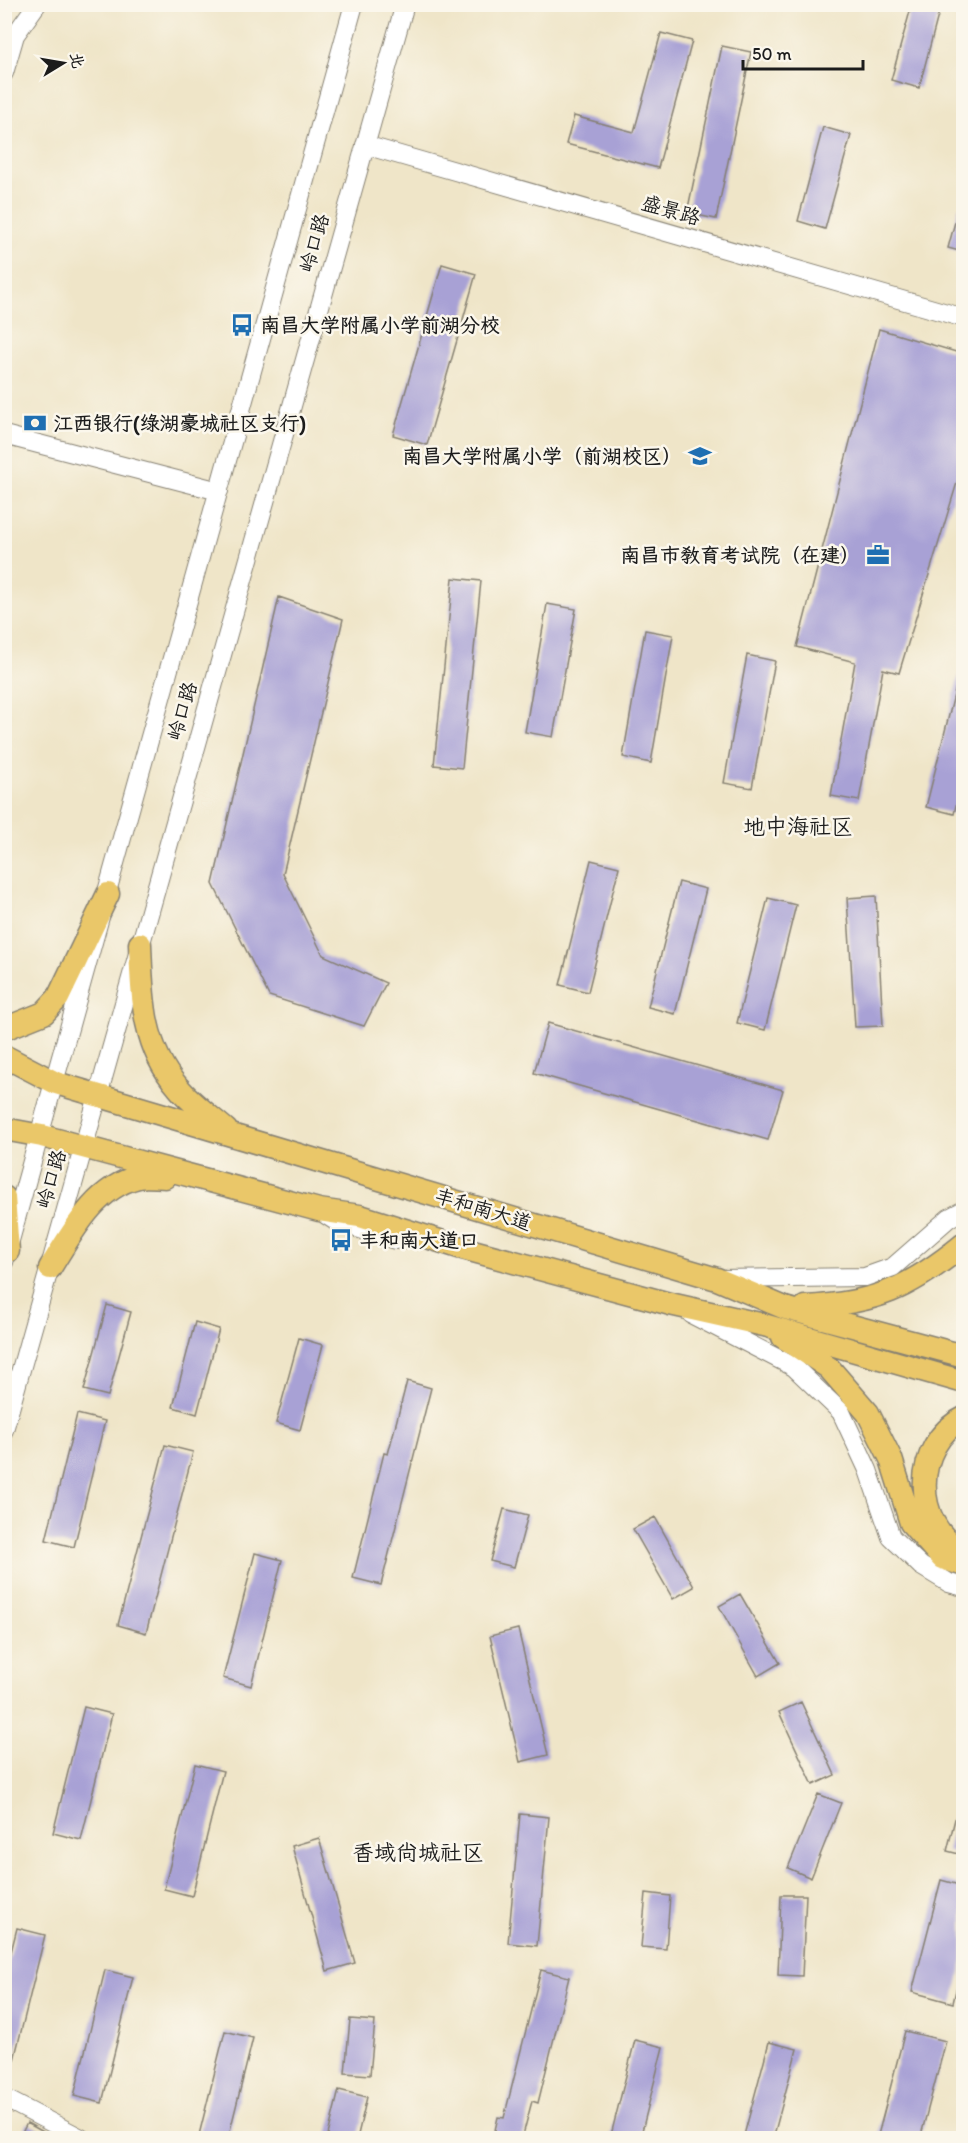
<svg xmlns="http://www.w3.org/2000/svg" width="968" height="2143" viewBox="0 0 968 2143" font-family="Itim,'LXGW WenKai TC',sans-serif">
	<rect width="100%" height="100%" fill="#fbf7ec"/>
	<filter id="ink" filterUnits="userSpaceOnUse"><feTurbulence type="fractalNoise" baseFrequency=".0167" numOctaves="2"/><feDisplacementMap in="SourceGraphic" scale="12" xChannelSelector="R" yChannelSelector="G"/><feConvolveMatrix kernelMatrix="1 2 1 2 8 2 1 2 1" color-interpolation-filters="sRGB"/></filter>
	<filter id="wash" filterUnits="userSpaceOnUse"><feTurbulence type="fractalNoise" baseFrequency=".008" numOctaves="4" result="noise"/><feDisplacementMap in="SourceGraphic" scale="24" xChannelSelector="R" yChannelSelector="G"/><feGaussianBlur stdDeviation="1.35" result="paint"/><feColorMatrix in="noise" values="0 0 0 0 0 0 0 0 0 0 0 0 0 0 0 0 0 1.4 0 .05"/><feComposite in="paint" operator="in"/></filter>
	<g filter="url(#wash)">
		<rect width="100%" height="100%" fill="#efe5c8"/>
		<g id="blocks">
			<path fill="#a8a1d5" d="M912,4H941L919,88L891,80Z
				M661,33L692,41L658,168L566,144L574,116L634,132Z
				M722,46L751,52L716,219L687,213Z
				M823,127L851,135L825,229L798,221Z
				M959,207H963V252L948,248Z
				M442,264L476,274L427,445L393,435Z
				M879,329L963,354V463L899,673L883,669L859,801L831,796L855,662L797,647Z
				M453,578L481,581L462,768L434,765Z
				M279,597L343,619L283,874L323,955L386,983L364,1026L269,996L213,884Z
				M547,604L576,609L553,737L525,732Z
				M645,630L673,635L651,763L623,757Z
				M747,655L775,661L752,788L724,783Z
				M959,675L963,676V776L954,814L926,807Z
				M591,860L619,867L588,992L560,985Z
				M679,882L706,889L675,1014L648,1007Z
				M876,896L883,1026L855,1027L847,898Z
				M768,898L796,905L765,1030L737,1023Z
				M548,1023L783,1090L768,1140L534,1073Z
				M107,1305L131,1312L108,1396L84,1390Z
				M195,1322L219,1329L197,1414L173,1407Z
				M299,1338L323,1345L300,1430L276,1423Z
				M407,1381L431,1388L381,1585L353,1578L384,1453L388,1454Z
				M77,1414L105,1421L74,1547L46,1540Z
				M165,1445L193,1452L146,1633L118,1625Z
				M504,1509L528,1515L514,1567L490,1561Z
				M655,1517L694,1587L673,1599L633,1529Z
				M255,1553L282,1560L251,1686L223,1678Z
				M740,1594L780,1663L758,1676L719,1606Z
				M518,1629L548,1755L520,1762L490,1636Z
				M801,1702L835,1775L813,1785L779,1712Z
				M84,1707L112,1714L81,1840L53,1833Z
				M195,1764L223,1771L192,1896L164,1889Z
				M818,1794L841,1803L811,1878L788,1868Z
				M959,1803L963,1804V1855L947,1851Z
				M520,1814L549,1817L537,1946L508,1943Z
				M319,1838L355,1963L327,1971L292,1846Z
				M941,1880L963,1886V1961L953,2003L912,1992Z
				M646,1893L670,1896L666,1949L641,1947Z
				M781,1895H806L802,1976L778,1975Z
				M17,1928L45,1935L9,2080H4V1980Z
				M105,1970L133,1977L102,2103L74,2096Z
				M541,1970L569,1977L538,2103L532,2101L522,2139H493L498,2117L504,2118Z
				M350,2019L375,2021L370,2075L345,2073Z
				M225,2031L253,2038L228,2139H198Z
				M905,2031L946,2041L920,2139H877Z
				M635,2040L663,2047L640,2139H610Z
				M769,2042L797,2049L773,2139H743Z
				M339,2090L367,2097L357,2139H327Z
				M27,2123L56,2139H19Z"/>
		</g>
	</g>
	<g filter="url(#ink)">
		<use href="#blocks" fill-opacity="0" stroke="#868072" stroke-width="1.5"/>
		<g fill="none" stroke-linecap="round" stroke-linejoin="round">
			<g stroke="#868072" stroke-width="20">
				<path id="minor" d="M4,73L15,35L37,4
					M365,145L964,318
					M4,435L219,491
					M326,1215L337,1222L395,1240L421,1236
					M4,1262L354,4
					M721,1279L865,1277L893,1267L949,1218L964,1210
					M691,1314L794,1367L841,1412L868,1470L891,1537L921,1566L949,1583L964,1587
					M4,1430L405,4
					M4,2098L81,2138"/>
			</g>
			<g stroke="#868072" stroke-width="25">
				<path id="major" d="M140,944C142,995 142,1046 178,1087C191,1103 210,1116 226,1130
					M4,1029L44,1013L58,998L108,894
					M4,1056L56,1083L717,1279L785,1308L964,1356
					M4,1129L42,1136L319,1210L360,1216L462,1248L670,1304L764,1325L964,1382
					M4,1197L8,1251
					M50,1268C72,1233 94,1188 138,1177C146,1175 157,1177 165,1177
					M805,1307C876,1303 909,1289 964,1244
					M783,1337L829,1368L868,1413L891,1459L911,1523L942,1558L964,1565
					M962,1551C912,1525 912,1444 964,1418"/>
			</g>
			<use href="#minor" stroke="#fff" stroke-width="18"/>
			<use href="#major" stroke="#eac769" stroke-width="22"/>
		</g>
	</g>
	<defs>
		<g id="bus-bare" transform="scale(1.8)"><path d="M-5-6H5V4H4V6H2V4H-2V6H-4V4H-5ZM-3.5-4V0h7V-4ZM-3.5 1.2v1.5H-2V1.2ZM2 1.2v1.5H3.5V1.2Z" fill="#1f6fb2" stroke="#fbf7ec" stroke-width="2.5" paint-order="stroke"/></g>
		<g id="bank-bare" transform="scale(1.8)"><path d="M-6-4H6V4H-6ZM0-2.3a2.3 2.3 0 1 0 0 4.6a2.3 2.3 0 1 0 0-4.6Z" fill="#1f6fb2" stroke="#fbf7ec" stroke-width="2.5" paint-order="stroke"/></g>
		<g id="school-bare" transform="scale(1.8)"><path d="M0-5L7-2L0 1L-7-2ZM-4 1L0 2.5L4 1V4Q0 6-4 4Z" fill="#1f6fb2" stroke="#fbf7ec" stroke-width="2.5" paint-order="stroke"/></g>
		<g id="office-bare" transform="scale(1.8)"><path d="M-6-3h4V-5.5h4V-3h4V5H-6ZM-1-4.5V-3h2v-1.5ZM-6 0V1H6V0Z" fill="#1f6fb2" stroke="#fbf7ec" stroke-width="2.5" paint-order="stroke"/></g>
	</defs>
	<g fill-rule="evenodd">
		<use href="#bus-bare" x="242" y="325"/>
		<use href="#bank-bare" x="35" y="423"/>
		<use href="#school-bare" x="700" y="456"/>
		<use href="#office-bare" x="878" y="555"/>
		<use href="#bus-bare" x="341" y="1240"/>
	</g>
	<g text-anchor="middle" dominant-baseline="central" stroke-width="5" stroke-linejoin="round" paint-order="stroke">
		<g font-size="20" fill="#1c1c1c" stroke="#fbf7ec">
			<text transform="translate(671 210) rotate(16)">盛景路</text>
			<text transform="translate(314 243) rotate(-74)">岭口路</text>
			<text transform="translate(182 711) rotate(-74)">岭口路</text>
			<text transform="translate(51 1179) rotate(-74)">岭口路</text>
			<text transform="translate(483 1209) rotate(17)">丰和南大道</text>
		</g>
		<g font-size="20" font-weight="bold" fill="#1c1c1c" stroke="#fbf7ec" text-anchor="start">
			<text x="260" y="325">南昌大学附属小学前湖分校</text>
			<text x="53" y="423">江西银行(绿湖豪城社区支行)</text>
			<text x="682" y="456" text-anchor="end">南昌大学附属小学（前湖校区）</text>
			<text x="860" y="555" text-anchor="end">南昌市教育考试院（在建）</text>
			<text x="359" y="1240">丰和南大道口</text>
		</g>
		<g font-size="22" fill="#1c1c1c" stroke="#fbf7ec">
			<text x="798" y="826">地中海社区</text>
			<text x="418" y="1852">香域尚城社区</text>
		</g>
	</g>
	<rect width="968" height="2143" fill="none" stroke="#fbf7ec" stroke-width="24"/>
	<g transform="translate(63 63) rotate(79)" stroke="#fbf7ec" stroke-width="4.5" paint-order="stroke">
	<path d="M0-4.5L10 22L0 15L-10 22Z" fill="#1c1c1c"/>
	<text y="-9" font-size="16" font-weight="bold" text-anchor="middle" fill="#1c1c1c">北</text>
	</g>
	<path d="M743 60v9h120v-9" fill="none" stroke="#1c1c1c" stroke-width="3"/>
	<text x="752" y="60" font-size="18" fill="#1c1c1c" stroke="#fbf7ec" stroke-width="4.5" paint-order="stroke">50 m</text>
</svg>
